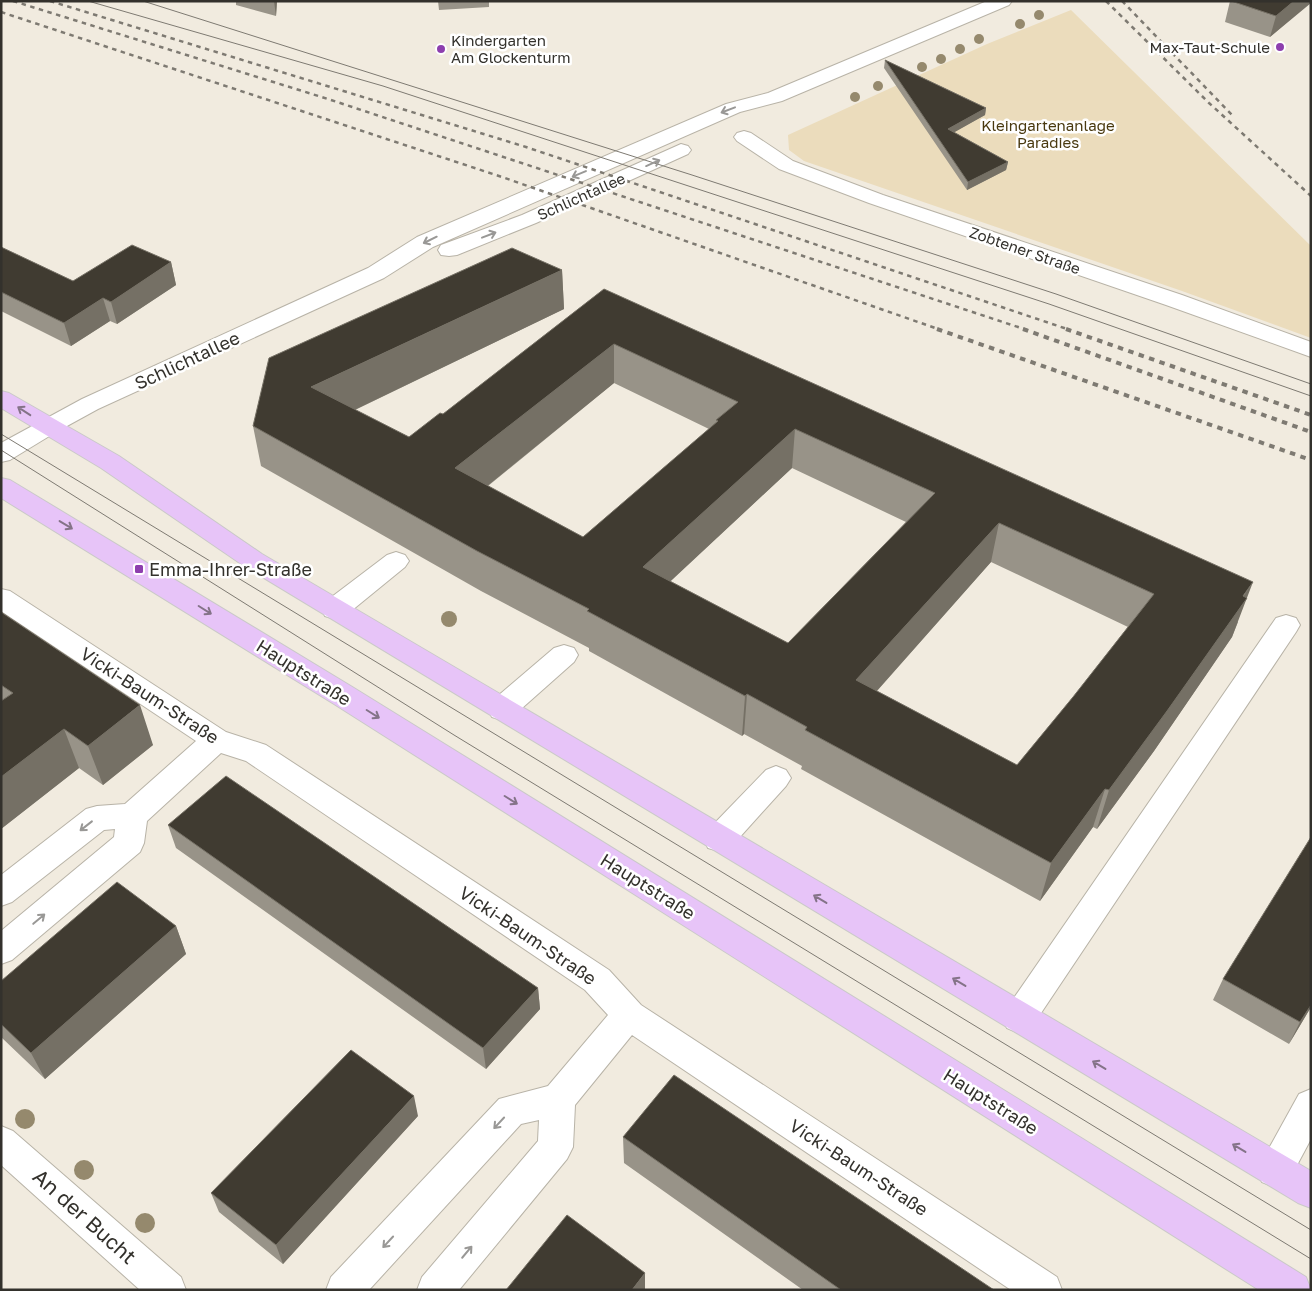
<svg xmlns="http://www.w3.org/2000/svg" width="1312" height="1291" viewBox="0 0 1312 1291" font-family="'Golos Text',sans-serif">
	<rect width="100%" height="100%" fill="#f1ebdf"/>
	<path fill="#ebdcbc" d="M1071,10L1311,246V338L1182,291L804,161L789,150L788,135L987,44Z"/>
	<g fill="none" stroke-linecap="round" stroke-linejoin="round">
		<g stroke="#b8b3a7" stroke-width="2">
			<path id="minor" d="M987,1H1012L1009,5L782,101L740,112L433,247L384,278L98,409L56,432L10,460L1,462V443L82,399L368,268L417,237L726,104L768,93Z
				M744,131L751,133L793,161L883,195L1182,295L1311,342V357L1166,305L869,203L779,169L737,141L734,137L737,133Z
				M681,144L688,146L691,150L688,154L536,223L457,255L449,256L441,255L438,250L441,245L522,215Z
				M396,552L405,555L409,561L405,567L345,616L335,619L325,616L322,609L325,602L387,555Z
				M1,589L10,591L226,732L266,745L609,970L641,1005L1057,1277L1062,1290H1011L632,1035L575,1105L573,1147L567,1159L459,1290H417L422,1277L538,1141L539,1120L521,1124L369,1290H326L331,1277L499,1099L548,1086L608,1015L585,990L246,761L221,753L147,821L144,843L140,852L12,960L1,964V931L114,837L115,829L104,830L12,902L1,906V875L86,809L97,806L125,804L196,741L1,611Z
				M1286,615L1296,618L1300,625L1296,632L1031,1028L1019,1033L1007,1028L1002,1018L1007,1008L1276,618Z
				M564,645L574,648L578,655L574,662L512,717L502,720L492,717L488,709L492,701L554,648Z
				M776,766L786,770L791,778L786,786L730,848L719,851L708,848L704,839L708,830L766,770Z
				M1311,1089V1139L1288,1182L1275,1187L1262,1182L1257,1170L1299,1094Z
				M1,1126L13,1131L181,1277L186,1290H140L1,1165Z"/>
		</g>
		<g stroke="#cac9c8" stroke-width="2">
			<path id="major" d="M1,391L9,393L119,456L262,554L1311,1171V1208L1298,1203L244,566L101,468L1,408Z
				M1,478L10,480L354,688L1306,1277L1311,1290H1259L334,704L1,498Z"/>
		</g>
		<use href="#minor" fill="#fff" fill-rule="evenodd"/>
		<use href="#major" fill="#e7c4f8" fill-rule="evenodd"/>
		<path stroke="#7e7a72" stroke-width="1" d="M88,1L383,86L1049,304L1311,396
			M143,1L692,175L1056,294L1311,384
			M1,434L1311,1230
			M1,450L454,735L1311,1259"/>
		<path stroke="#7e7a72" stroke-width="2.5" stroke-dasharray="4.5 4.5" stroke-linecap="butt" d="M13,1L328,99L1027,330
			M50,1L526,147L1070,330
			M1106,1L1209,103L1311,196
			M1122,1L1234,117
			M1,12L502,177L941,330"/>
		<path stroke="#7e7a72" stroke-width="4" stroke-dasharray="5.5 5.5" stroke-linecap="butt" d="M937,329L1311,460
			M1023,329L1311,432
			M1066,329L1311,415"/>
	</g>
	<g fill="#95896d">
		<circle cx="1039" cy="15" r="5"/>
		<circle cx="1020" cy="24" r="5"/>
		<circle cx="979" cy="39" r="5"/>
		<circle cx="960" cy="49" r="5"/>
		<circle cx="941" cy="59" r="5"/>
		<circle cx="922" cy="67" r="5"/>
		<circle cx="878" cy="86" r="5"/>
		<circle cx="855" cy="97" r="5"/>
		<circle cx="449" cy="619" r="8"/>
		<circle cx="25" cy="1119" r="10"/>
		<circle cx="84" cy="1170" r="10"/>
		<circle cx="145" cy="1223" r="10"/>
	</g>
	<path fill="#989388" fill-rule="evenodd" d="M236,1H277L276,16L236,5Z
		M438,1H489V7L439,10Z
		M1230,1H1311L1270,37L1225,22Z
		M885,60L986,108L985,115L954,132L1008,162L1006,170L967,190L884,68Z
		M1,247L73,281L171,262L176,285L117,324L110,321L71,346L1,311Z
		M562,270L564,309L355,410L409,437L443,414L604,289L1238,622L1232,637L1154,751L1097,829L1093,827L1040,901L801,769L802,766L744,734L742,736L589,651V648L481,591L261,466L253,426ZM614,383L709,429L583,537L488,486ZM792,468L906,522L788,643L670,581ZM991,562L1128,627L1073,697L1017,765L877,691Z
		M1,612L153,745L103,785L79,768L1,829Z
		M168,825L538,988L540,1009L486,1069L176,848Z
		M176,926L186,954L45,1079L1,1037V981Z
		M1223,979L1311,1007L1289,1044L1213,1000Z
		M418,1116L283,1264L219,1212L211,1193Z
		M623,1137L994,1290H803L624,1163Z"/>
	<path fill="#757065" d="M274,1H277L276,16Z
		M1294,1H1311V3L1270,37L1276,16Z
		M986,108L985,115L946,137L948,129Z
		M1008,162L1006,170L967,190L968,182Z
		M171,262L176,285L117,324L111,302Z
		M562,270L564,309L319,427L311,387Z
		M103,298L110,321L71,346L64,323Z
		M614,344V383L460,508L455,468Z
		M795,429L792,468L643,607V567Z
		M999,523L991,562L851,720L856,680Z
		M1253,582L1232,637L1154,751L1097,829L1109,790Z
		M747,694L744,734L742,736L745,696Z
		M140,705L153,745L103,785L88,746Z
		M64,729L79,768L1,829V777Z
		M1105,789L1093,827L1040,901L1051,863Z
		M176,926L186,954L45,1079L31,1053Z
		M538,988L540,1009L486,1069L483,1048Z
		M1311,1005V1007L1289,1044L1300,1022Z
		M414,1096L418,1116L283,1264L276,1245Z
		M645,1273V1290H632Z"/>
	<path fill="#403b31" stroke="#757065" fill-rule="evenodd" d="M1231,1H1294L1276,16Z
		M885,60L986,108L948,129L1008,162L968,182Z
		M132,245L171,262L111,302L103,298L64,323L1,292V247L73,281Z
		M512,248L562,270L311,387L409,437L440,413L443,414L604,289L1253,582L1243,596L1247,598L1167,711L1109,790L1105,789L1051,863L805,730L807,727L747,694L745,696L587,611L589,609L477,551L253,426L269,358ZM614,344L738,402L716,420L718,421L583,537L455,468ZM795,429L935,493L788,643L643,567ZM999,523L1154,594L1073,697L1017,765L856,680Z
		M1,612L140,705L88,746L64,729L1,777V701L13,693L1,685Z
		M226,776L538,988L483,1048L168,825Z
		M1311,837V1005L1300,1022L1223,979Z
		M117,882L176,926L31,1053L1,1024V981Z
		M351,1050L414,1096L276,1245L211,1193Z
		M674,1075L994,1290H841L623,1137Z
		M567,1215L645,1273L632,1290H506Z"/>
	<defs><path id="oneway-shaft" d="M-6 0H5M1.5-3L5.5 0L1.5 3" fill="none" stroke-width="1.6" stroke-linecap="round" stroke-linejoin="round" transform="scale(1.25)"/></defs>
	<g stroke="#999896">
		<use href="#oneway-shaft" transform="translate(728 110) rotate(159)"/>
		<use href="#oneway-shaft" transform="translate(653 163) rotate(-24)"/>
		<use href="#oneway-shaft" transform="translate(579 174) rotate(157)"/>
		<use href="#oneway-shaft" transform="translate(489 235) rotate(-21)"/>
		<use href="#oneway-shaft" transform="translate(430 240) rotate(154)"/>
		<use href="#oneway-shaft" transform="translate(86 826) rotate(142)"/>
		<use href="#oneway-shaft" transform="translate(39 919) rotate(-40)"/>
		<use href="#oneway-shaft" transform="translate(499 1123) rotate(133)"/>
		<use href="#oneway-shaft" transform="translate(388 1242) rotate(133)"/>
		<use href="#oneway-shaft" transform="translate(467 1252) rotate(-50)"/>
	</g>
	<g stroke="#847388">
		<use href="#oneway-shaft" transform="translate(24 411) rotate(-147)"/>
		<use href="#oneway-shaft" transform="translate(66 525) rotate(31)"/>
		<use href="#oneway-shaft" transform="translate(205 610) rotate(32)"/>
		<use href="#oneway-shaft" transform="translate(373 714) rotate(32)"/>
		<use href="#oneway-shaft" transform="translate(511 800) rotate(32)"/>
		<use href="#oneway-shaft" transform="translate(820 899) rotate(-149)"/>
		<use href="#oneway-shaft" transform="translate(959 982) rotate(-149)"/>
		<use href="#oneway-shaft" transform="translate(1099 1065) rotate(-149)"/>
		<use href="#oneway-shaft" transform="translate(1239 1148) rotate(-149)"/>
	</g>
	<g fill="#8d3eae" stroke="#fff" stroke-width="2">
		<circle cx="1280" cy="47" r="5"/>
		<circle cx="441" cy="49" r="5"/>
		<rect x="134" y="564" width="10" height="10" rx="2.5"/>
	</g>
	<g text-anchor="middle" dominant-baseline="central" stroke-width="5" stroke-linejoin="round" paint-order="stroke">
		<g font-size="15" fill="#33312c" stroke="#fff" text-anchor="start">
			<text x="451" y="40">Kindergarten<tspan x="451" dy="17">Am Glockenturm</tspan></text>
			<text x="1270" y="47" text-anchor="end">Max-Taut-Schule</text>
		</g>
		<g font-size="15" fill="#49390f" stroke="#fff">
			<text x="1048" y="125">Kleingartenanlage<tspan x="1048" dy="17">Paradies</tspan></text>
		</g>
		<g font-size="15" fill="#33312c" stroke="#fff">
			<text transform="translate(581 196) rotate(-24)">Schlichtallee</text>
			<text transform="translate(1025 250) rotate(19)">Zobtener Straße</text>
		</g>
		<g font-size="18" fill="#33312c" stroke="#fff">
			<text transform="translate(187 360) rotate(-25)">Schlichtallee</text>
			<text transform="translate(304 672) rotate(32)">Hauptstraße</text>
			<text transform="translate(150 695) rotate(33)">Vicki-Baum-Straße</text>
			<text transform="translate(648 886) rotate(32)">Hauptstraße</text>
			<text transform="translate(528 935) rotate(34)">Vicki-Baum-Straße</text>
			<text transform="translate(991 1101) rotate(32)">Hauptstraße</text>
			<text transform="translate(859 1167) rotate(33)">Vicki-Baum-Straße</text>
		</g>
		<g font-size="18" fill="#33312c" stroke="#fff" text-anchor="start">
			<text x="149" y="569">Emma-Ihrer-Straße</text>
		</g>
		<g font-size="21" fill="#33312c" stroke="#fff">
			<text transform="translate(85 1216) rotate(42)">An der Bucht</text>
		</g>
	</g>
	<rect width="1312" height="1291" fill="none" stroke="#33312c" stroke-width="5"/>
</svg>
